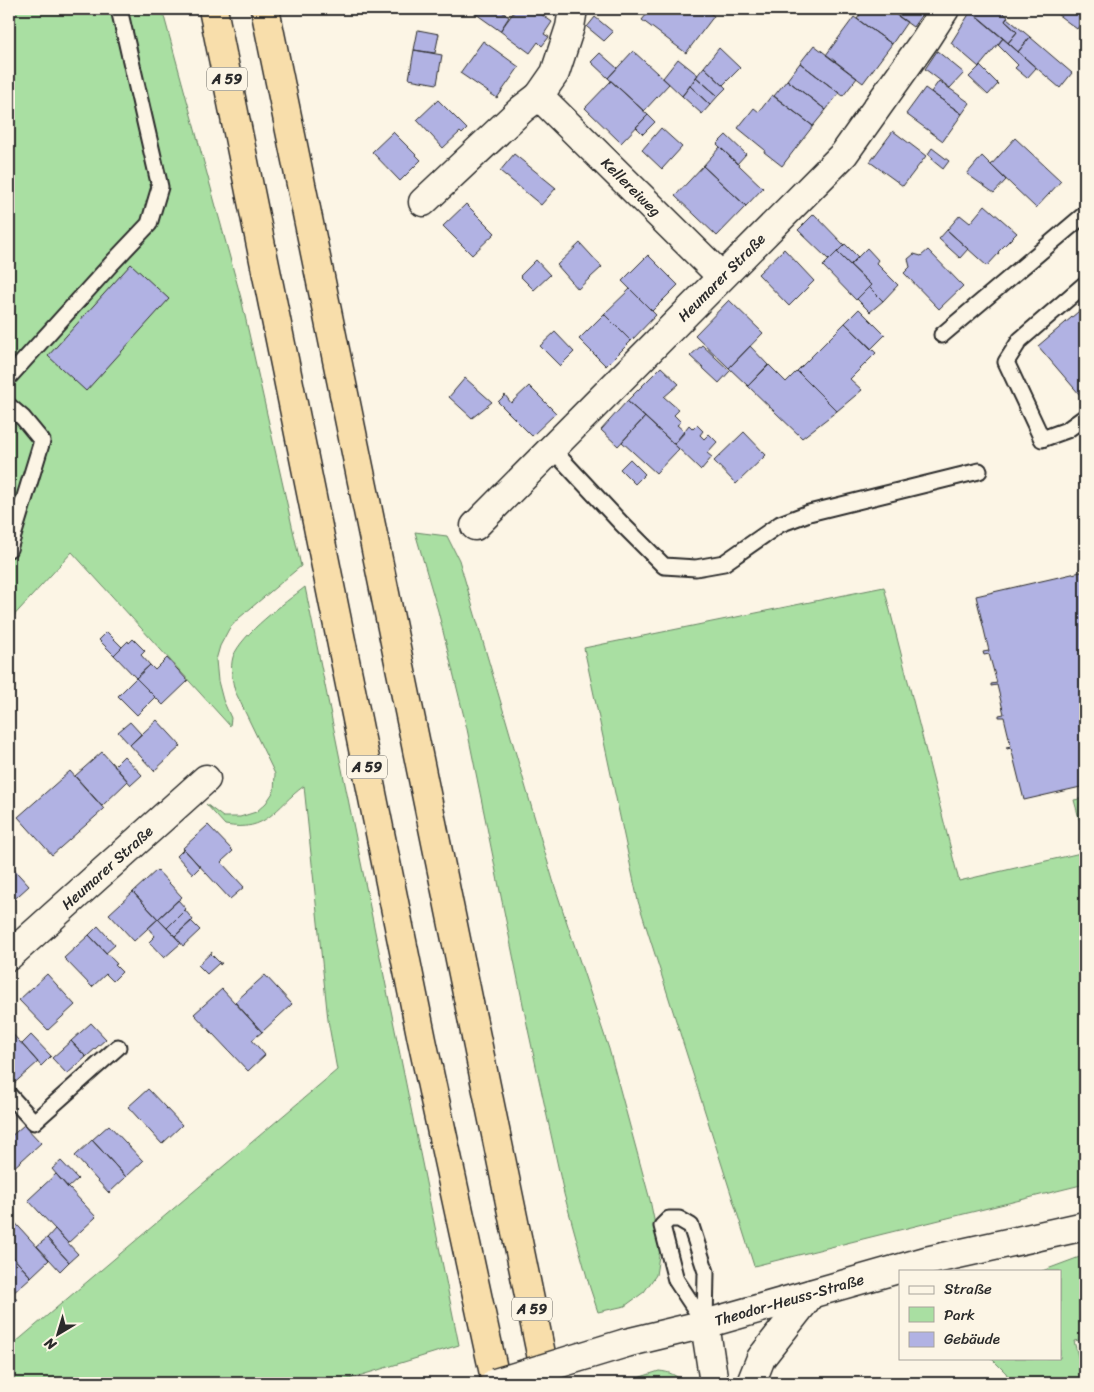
<svg xmlns="http://www.w3.org/2000/svg" width="1094" height="1392" viewBox="0 0 1094 1392" font-family="Sriracha,sans-serif">
	<rect width="100%" height="100%" fill="#fcf5e5"/>
	<filter id="ink" filterUnits="userSpaceOnUse"><feTurbulence type="fractalNoise" baseFrequency=".02" numOctaves="2"/><feDisplacementMap in="SourceGraphic" scale="10" xChannelSelector="R" yChannelSelector="G"/><feConvolveMatrix kernelMatrix="1 2 1 2 8 2 1 2 1" color-interpolation-filters="sRGB"/></filter>
	<g filter="url(#ink)">
		<path fill="#a9dfa2" stroke="#6a8566" d="M9,9H162L241,298L301,566L239,618L229,629L220,646L216,660L218,681L223,700L231,718L230,726L72,552L9,621Z
			M415,532L447,536L459,560L555,887L609,1049L650,1200L660,1249L656,1275L644,1292L625,1306L598,1312L590,1288L564,1194L529,1034L467,729L438,611Z
			M305,587L459,1345L336,1383H9V1348L337,1070L328,1020L304,786C275,807 268,833 225,825L206,804L223,817H240L256,812L266,803L274,791L275,774L235,691C232,680 230,668 233,657C242,633 285,603 305,587Z
			M884,587L959,881L1085,852V1184L754,1266L638,901L584,648Z
			M1085,798V840L1074,800Z
			M1085,1255V1339L1074,1341L1085,1383H1011L1006,1373L991,1358H1060V1271H1042Z
			M659,1371C670,1372 676,1375 684,1383H622Z"/>
		<path fill="#b1b2e3" stroke="#2b2b2b" d="M469,9H498L509,17L500,31Z
			M516,9H534L552,22L544,34L549,37L542,46L538,42L530,53L500,31Z
			M651,9H704L714,16L686,53L642,20Z
			M864,9H888L907,22L892,44L857,19Z
			M888,9H926L913,27Z
			M968,9H998L1008,17L1005,21L1017,32L1008,43Z
			M1055,9H1085V18L1077,29L1053,11Z
			M971,11L1003,38L979,67L951,43Z
			M595,17L613,32L604,41L587,27Z
			M854,17L892,44L863,83L826,55Z
			M1007,18L1030,37L1018,52L1008,43L1017,32L1005,21Z
			M418,30L439,34L435,53L414,50Z
			M1030,37L1072,73L1060,88L1018,52Z
			M1003,38L1036,68L1027,78L1015,68L1018,65L998,45Z
			M483,41L519,67L497,98L460,73Z
			M814,45L857,78L843,96L800,63Z
			M719,48L740,68L723,85L704,67Z
			M414,50L442,55L437,84L409,79Z
			M633,51L669,84L644,111L608,78Z
			M937,51L964,73L950,88L925,69Z
			M600,53L617,68L608,78L591,62Z
			M678,59L698,75L682,96L663,78Z
			M800,63L839,93L826,110L787,80Z
			M980,66L998,84L988,95L969,77Z
			M704,67L726,88L718,96L696,77Z
			M696,77L718,96L710,105L690,86Z
			M787,80L826,110L813,126L774,96Z
			M611,81L648,115L621,143L585,108Z
			M939,81L970,103L962,114L931,92Z
			M690,86L710,105L702,114L682,96Z
			M925,88L962,114L943,141L906,114Z
			M772,95L813,126L782,166L764,152L765,150L738,128L754,108L759,112Z
			M438,100L467,129L462,134L460,132L443,148L417,120Z
			M648,115L655,122L643,134L636,127Z
			M661,128L682,147L662,169L642,150Z
			M893,131L926,156L903,186L870,162Z
			M393,132L421,160L400,181L372,152Z
			M726,135L746,154L737,164L717,144Z
			M1015,138L1061,181L1036,208L991,165Z
			M720,147L763,188L746,206L703,166Z
			M932,148L949,161L943,169L932,160L933,158L928,154Z
			M514,154L556,188L541,205L500,171Z
			M982,156L1006,180L994,193L967,174Z
			M703,166L746,206L717,236L675,196Z
			M466,204L495,233L472,255L443,226Z
			M985,205L1017,233L998,252L999,253L987,266L947,230L960,215L970,223Z
			M814,214L844,245L829,260L798,230Z
			M947,230L968,249L960,258L939,239Z
			M580,243L602,267L578,289L557,265Z
			M845,244L858,257L850,265L837,252Z
			M867,248L878,260L876,263L898,285L883,301L869,287L871,285L850,265Z
			M784,249L814,281L789,306L758,274Z
			M928,250L963,286L939,309L904,273L910,267L908,259L914,254L921,256Z
			M837,252L871,285L856,300L823,266Z
			M648,255L678,285L652,311L622,281Z
			M536,260L550,275L534,290L520,276Z
			M131,264L169,299L86,391L48,356Z
			M869,287L883,301L870,312L857,299Z
			M630,289L656,315L631,341L604,314Z
			M729,300L763,333L729,368L695,335Z
			M1085,306V390L1080,395L1038,346Z
			M859,309L885,335L871,349L845,323Z
			M604,314L631,341L606,366L579,339Z
			M845,323L876,353L850,379L862,390L837,411L797,371Z
			M555,332L574,352L560,366L540,346Z
			M702,345L730,371L719,383L690,356Z
			M750,346L768,365L748,386L729,368Z
			M769,365L786,382L797,371L837,411L802,438L748,386Z
			M661,367L679,384L664,397L679,410L674,415L681,422L677,425L685,432L674,444L627,401Z
			M465,378L492,402L472,418L449,397Z
			M529,386L556,413L532,436L498,402L505,395L511,403Z
			M627,401L645,417L618,446L601,430Z
			M645,417L679,449L656,473L622,442Z
			M689,425L693,429L697,425L703,431L700,435L704,439L709,434L717,442L707,453L712,457L701,470L674,444Z
			M744,432L766,455L736,484L714,461Z
			M630,459L645,474L635,484L620,469Z
			M1085,571V786L1024,800L1011,748L1007,749L1006,747L1011,746L1004,717H999V715L1004,714L997,685L991,686V684L997,683L989,654L984,655L983,652L989,651L976,596Z
			M107,632L122,647L114,655L99,640Z
			M133,639L145,651L141,655L150,665L136,678L114,655L128,641L129,643Z
			M167,658L188,681L163,705L136,678L150,665L155,670Z
			M136,678L155,697L137,715L118,696Z
			M157,720L181,746L154,771L130,745Z
			M130,722L141,734L130,745L118,732Z
			M102,752L128,781L102,806L75,776Z
			M124,756L142,775L131,785L114,766Z
			M70,771L104,809L52,855L18,817Z
			M208,825L233,851L221,862L244,887L230,899L183,848Z
			M184,849L200,867L193,874L177,856Z
			M9,864L29,886L9,904Z
			M157,870L182,897L158,919L133,892Z
			M133,892L158,919L134,941L109,914Z
			M178,900L186,909L167,928L158,919Z
			M185,910L193,920L175,936L167,928Z
			M158,919L181,943L164,958L149,942L155,936L148,928Z
			M191,921L200,930L183,946L175,936Z
			M98,926L115,945L106,953L89,935Z
			M89,935L117,964L115,965L122,972L113,981L106,974L92,987L64,958Z
			M212,952L211,954L220,963H222L220,965L219,963L207,974L198,965Z
			M47,974L75,1005L48,1030L19,1000Z
			M265,975L292,1004L262,1032L235,1002Z
			M222,989L262,1032L252,1040L265,1055L248,1071L194,1014Z
			M91,1023L106,1039L86,1057L71,1041Z
			M9,1030L38,1062L10,1087L9,1085Z
			M31,1035L51,1056L41,1066L22,1044Z
			M71,1041L86,1057L67,1074L52,1058Z
			M148,1089L182,1125L162,1144L128,1107Z
			M24,1125L41,1143L11,1170L9,1167V1138Z
			M109,1125L143,1161L126,1177L92,1140Z
			M92,1140L126,1177L109,1193L75,1156Z
			M61,1161L78,1179L68,1188L52,1169Z
			M56,1174L96,1217L68,1243L28,1200Z
			M10,1217L49,1260L31,1277L9,1253Z
			M55,1229L78,1254L69,1262L47,1238Z
			M47,1238L69,1262L60,1271L37,1246Z
			M9,1253L31,1277L12,1294L9,1290Z
			M9,1290L17,1300L9,1308Z"/>
		<g fill="none" stroke-linecap="round" stroke-linejoin="round">
			<g stroke="#2b2b2b" stroke-width="19">
				<path id="service" d="M1085,284L1020,340L1006,362L1042,439L1067,430L1085,417
					M942,335L1085,214
					M9,377L113,262L149,224L160,187L119,9
					M9,406L23,418L42,441L9,549
					M552,449L621,523L664,566L696,568L724,563L780,524L809,513L979,471
					M9,1095L34,1122L118,1047
					M669,1219H679L691,1226L706,1272L705,1324L676,1280L662,1226Z"/>
			</g>
			<g stroke="#2b2b2b" stroke-width="31">
				<g id="minor">
					<path id="s1" d="M573,9L570,27L555,73L539,96L721,276"/>
					<path d="M423,202L522,109L539,96"/>
					<path id="s2" d="M475,526L844,154L925,40L945,9"/>
					<path id="s3" d="M9,956L206,779"/>
					<path d="M705,1324L714,1383"/>
				</g>
			</g>
			<g stroke="#2b2b2b" stroke-width="31">
				<g id="secondary">
					<path id="s4" d="M626,1343L705,1324L926,1261L1085,1226"/>
					<path d="M751,1383L761,1358L811,1294"/>
				</g>
			</g>
			<g stroke="#2b2b2b" stroke-width="31">
				<path id="motorway" d="M213,9L422,1040L496,1383
					M265,9L547,1383"/>
			</g>
			<use href="#service" stroke="#fcf5e5" stroke-width="15"/>
			<use href="#minor" stroke="#fcf5e5" stroke-width="28"/>
			<use href="#secondary" stroke="#fcf5e5" stroke-width="28"/>
			<use href="#motorway" stroke="#f8deab" stroke-width="28"/>
			<g stroke="#2b2b2b" stroke-width="31" stroke-linecap="butt">
				<path id="secondary-bridge" d="M495,1383L626,1343"/>
			</g>
			<use href="#secondary-bridge" stroke="#fcf5e5" stroke-width="28"/>
		</g>
	</g>
	<g text-anchor="middle" dominant-baseline="central" stroke-width="5" stroke-linejoin="round" paint-order="stroke">
		<g fill="#fcf5e5" stroke="#6a6863" stroke-width="1">
			<rect x="207" y="67.5" width="40" height="23" rx="4"/>
			<rect x="347" y="755.5" width="40" height="23" rx="4"/>
			<rect x="512" y="1297.5" width="40" height="23" rx="4"/>
		</g>
		<g font-size="14" font-weight="bold" fill="#2b2b2b">
			<text x="227" y="79">A 59</text>
			<text x="367" y="767">A 59</text>
			<text x="532" y="1309">A 59</text>
		</g>
		<g font-size="15" fill="#2b2b2b" stroke="#fcf5e5">
			<text stroke="none"><textPath href="#s1" startOffset="224">Kellereiweg</textPath></text>
			<text stroke="none"><textPath href="#s2" startOffset="350">Heumarer Straße</textPath></text>
			<text stroke="none"><textPath href="#s3" startOffset="132">Heumarer Straße</textPath></text>
			<text stroke="none"><textPath href="#s4" startOffset="169">Theodor-Heuss-Straße</textPath></text>
		</g>
	</g>
	<rect width="1094" height="1392" fill="none" stroke="#fcf5e5" stroke-width="30"/>
	<rect x="15" y="15" width="1064" height="1362" fill="none" stroke="#2b2b2b" stroke-width="2" filter="url(#ink)"/>
	<rect x="899" y="1270" width="162" height="90" fill="#fcf5e5" stroke="#a8a49b"/>
	<rect x="909" y="1286" width="25" height="8" fill="#fcf5e5" stroke="#a8a49b"/>
	<text x="944" y="1294" font-size="15" fill="#2b2b2b">Straße</text>
	<rect x="909" y="1307" width="25" height="15" fill="#a9dfa2" stroke="#a8a49b"/>
	<text x="944" y="1320" font-size="15" fill="#2b2b2b">Park</text>
	<rect x="909" y="1332" width="25" height="15" fill="#b1b2e3" stroke="#a8a49b"/>
	<text x="944" y="1344" font-size="15" fill="#2b2b2b">Gebäude</text>
	<g transform="translate(58 1334) rotate(218)" stroke="#fcf5e5" stroke-width="4" paint-order="stroke">
	<path d="M0-4L9 19L0 12L-9 19Z" fill="#2b2b2b"/>
	<text y="-8" font-size="14" font-weight="bold" text-anchor="middle" fill="#2b2b2b">N</text>
	</g>
</svg>
